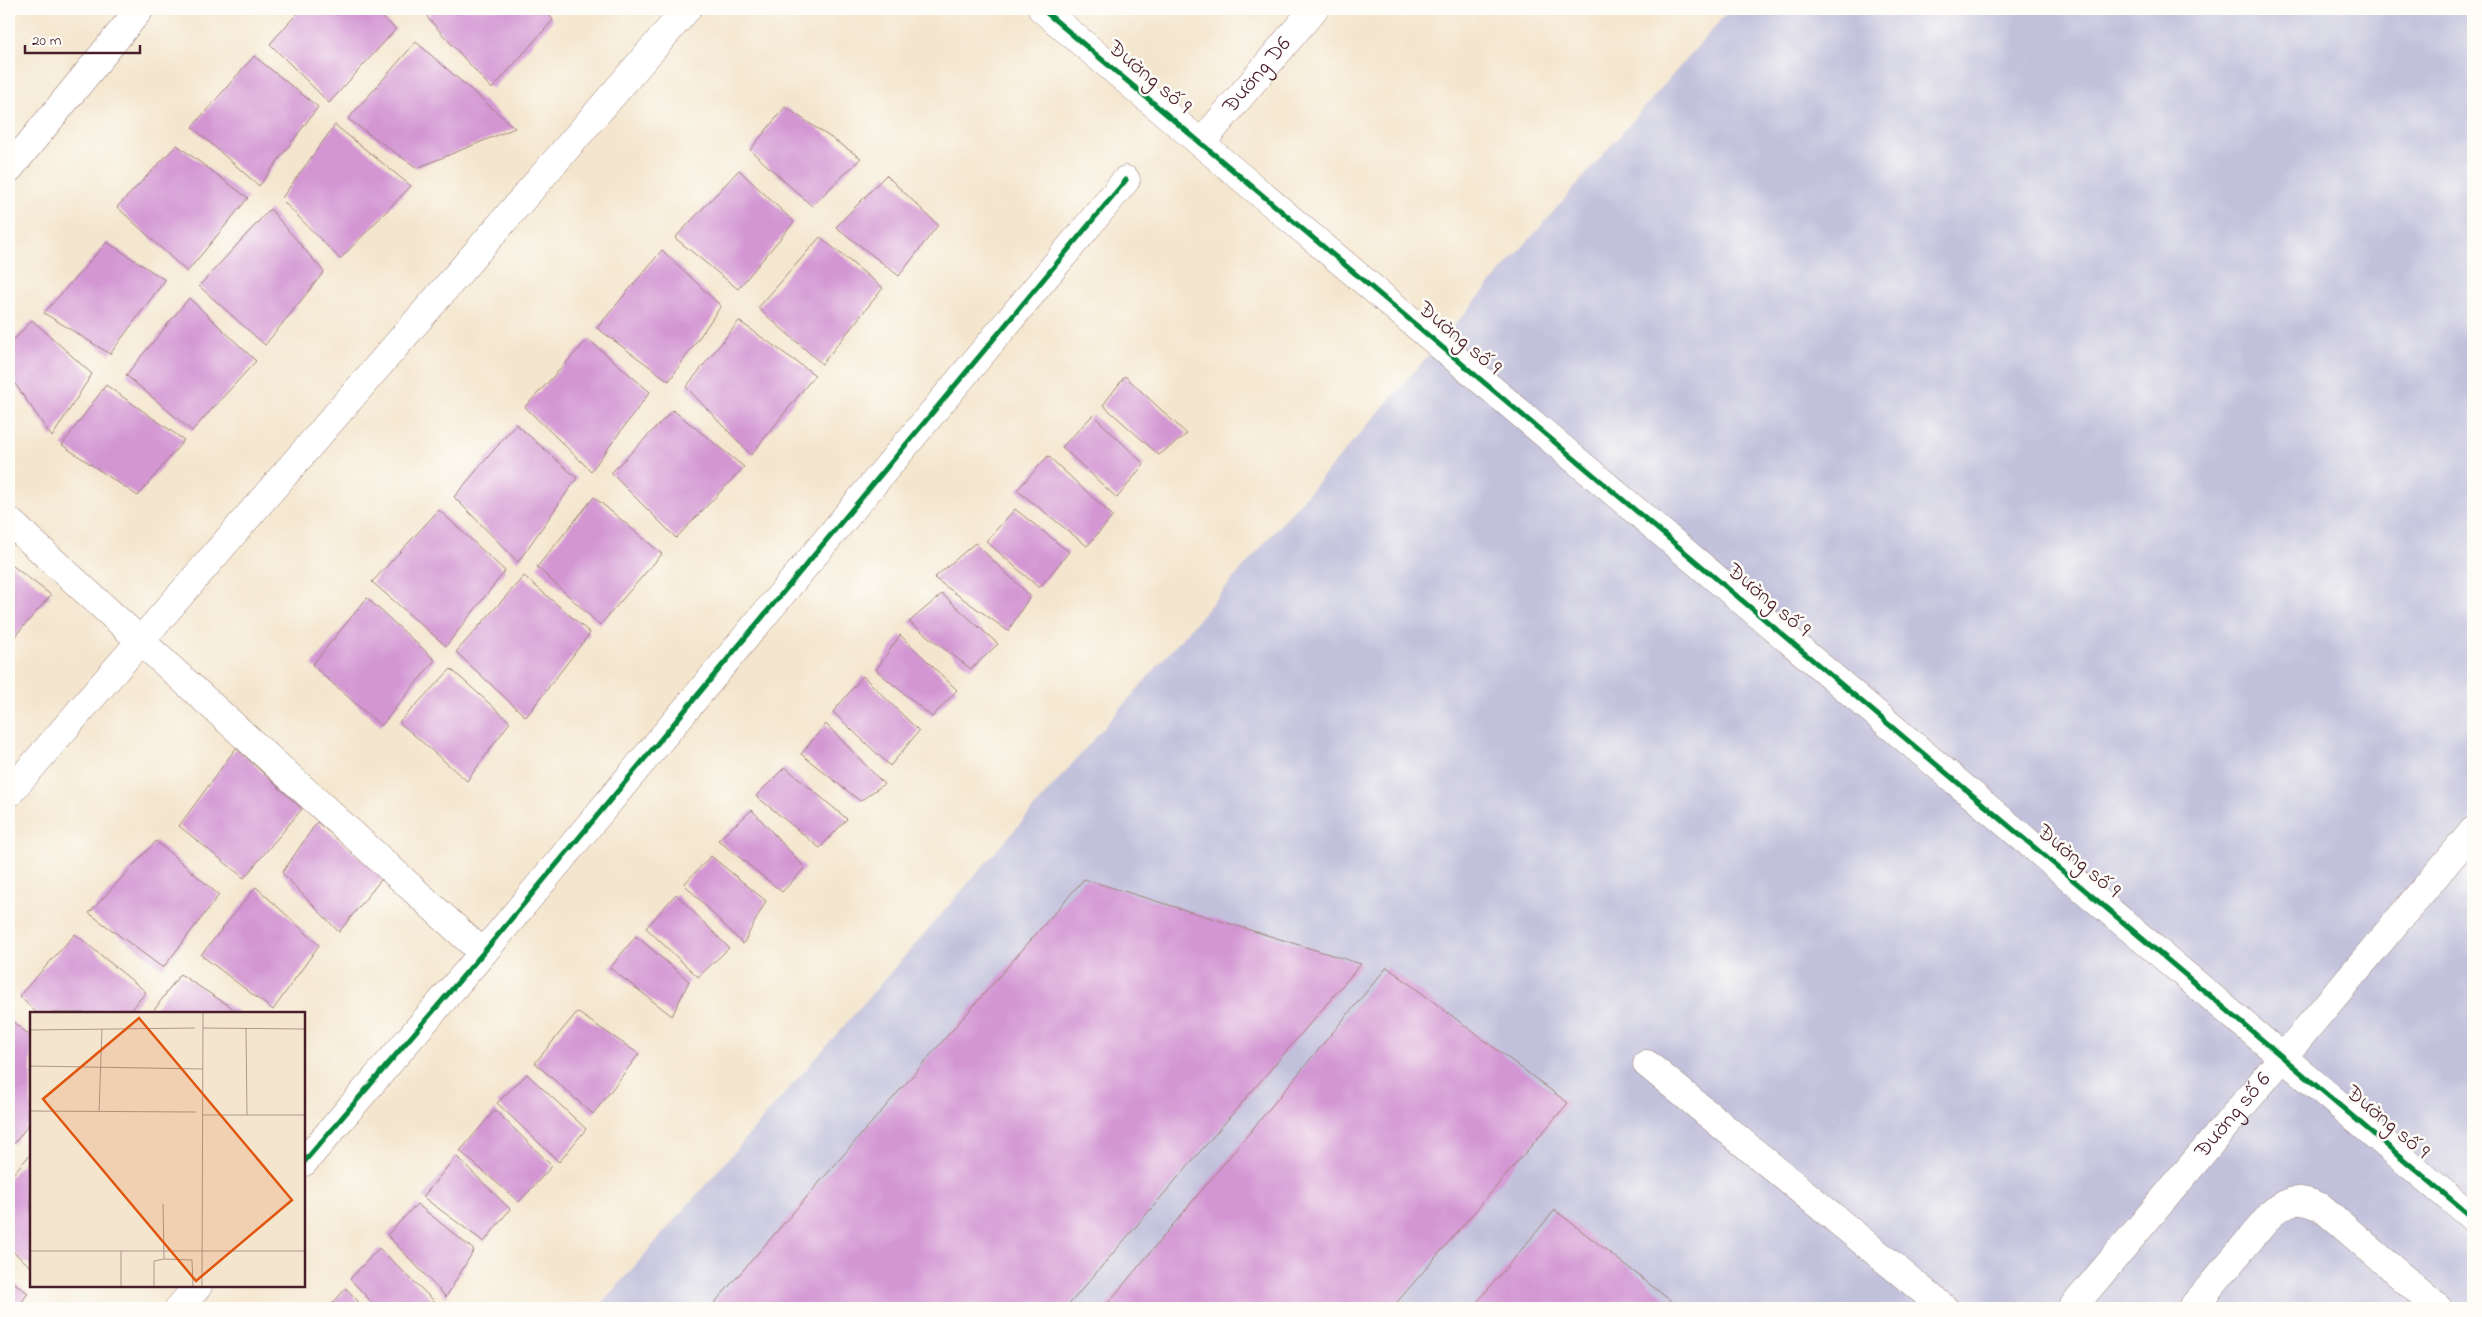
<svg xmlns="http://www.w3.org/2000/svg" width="2482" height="1317" viewBox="0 0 2482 1317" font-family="'Indie Flower',sans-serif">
	<rect width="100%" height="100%" fill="#fdfcf7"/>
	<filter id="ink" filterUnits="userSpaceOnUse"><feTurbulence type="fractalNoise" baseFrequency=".02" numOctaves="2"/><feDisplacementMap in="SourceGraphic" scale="10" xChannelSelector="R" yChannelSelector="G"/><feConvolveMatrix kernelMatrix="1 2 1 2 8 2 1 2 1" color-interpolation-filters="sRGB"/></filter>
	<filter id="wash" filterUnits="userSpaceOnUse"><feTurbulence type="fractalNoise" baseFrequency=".0096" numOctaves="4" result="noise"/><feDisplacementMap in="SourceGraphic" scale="20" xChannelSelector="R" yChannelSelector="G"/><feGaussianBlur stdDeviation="1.12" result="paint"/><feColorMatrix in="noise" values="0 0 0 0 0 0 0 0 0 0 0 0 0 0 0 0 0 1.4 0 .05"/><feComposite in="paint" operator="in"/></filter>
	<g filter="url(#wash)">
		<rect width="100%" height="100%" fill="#f4e6ce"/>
		<path fill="#c2c1dc" d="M1730,9H2473V1308H598Z"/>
		<g id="blocks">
			<path fill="#d396d3" d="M301,9H372L396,29L329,103L270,44Z
				M434,9H544L553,20L492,89L427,17Z
				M416,42L515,128L417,168L348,119Z
				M254,56L318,107L259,186L192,127Z
				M785,107L861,158L812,206L750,150Z
				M335,125L411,186L340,259L281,199Z
				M177,145L248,198L187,272L117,207Z
				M739,170L794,222L738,289L675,238Z
				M886,175L938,225L899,276L836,227Z
				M270,209L324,272L265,345L199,286Z
				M820,237L883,288L822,364L758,308Z
				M107,242L165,280L110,354L44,313Z
				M662,250L721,306L669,381L597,328Z
				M189,298L256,361L192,431L126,375Z
				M32,320L92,374L52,437L9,375V345Z
				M739,321L815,375L751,455L686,387Z
				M588,339L650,392L591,471L525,407Z
				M1125,376L1187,434L1159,455L1103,405Z
				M106,385L184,440L138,496L62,445Z
				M673,410L744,467L676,538L611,473Z
				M1093,415L1144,464L1117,498L1062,447Z
				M516,424L577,478L518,562L454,497Z
				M1048,456L1113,516L1087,546L1017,490Z
				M594,497L662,554L600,625L537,567Z
				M1015,509L1069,552L1039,588L986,541Z
				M439,510L505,571L446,646L372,582Z
				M975,543L1030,596L1008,631L934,578Z
				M9,563L51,595L9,643Z
				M524,576L590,633L526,717L456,652Z
				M942,594L998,644L971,669L909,622Z
				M367,598L435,660L381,726L312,665Z
				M900,635L957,690L932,717L876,670Z
				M451,669L510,722L467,781L399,722Z
				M863,676L919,731L890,766L833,712Z
				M826,724L884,784L860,801L801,754Z
				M236,748L302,809L244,878L179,826Z
				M785,767L847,819L820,848L756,796Z
				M752,810L805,868L782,892L718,840Z
				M317,822L383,877L339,932L282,873Z
				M156,841L219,895L163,968L89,913Z
				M711,856L766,901L743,944L684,884Z
				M1084,879L1361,964L1066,1308H710Z
				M256,887L319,945L273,1010L201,955Z
				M676,894L729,948L698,977L646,928Z
				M75,934L146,992L129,1013H37L19,996Z
				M636,936L689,981L672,1016L610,968Z
				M1387,967L1568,1103L1392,1308H1104Z
				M180,974L240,1013H152Z
				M577,1012L639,1054L593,1114L535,1063Z
				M10,1020L31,1036V1121L14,1144L9,1140Z
				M527,1074L586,1129L559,1162L497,1103Z
				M495,1110L552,1166L519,1202L460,1151Z
				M31,1154V1267L9,1248V1178Z
				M456,1156L510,1209L484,1242L423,1197Z
				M417,1204L474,1250L446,1297L387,1235Z
				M1555,1210L1680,1308H1472Z
				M379,1248L434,1301L429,1308H377L350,1279Z
				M9,1279L28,1293L18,1308H9Z
				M346,1288L364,1308H329Z"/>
		</g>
	</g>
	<g filter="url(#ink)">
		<use href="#blocks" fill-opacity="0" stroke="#9f827c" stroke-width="1"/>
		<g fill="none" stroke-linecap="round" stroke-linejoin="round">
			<g stroke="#9f827c" stroke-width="29">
				<g id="minor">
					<path d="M1042,9L2473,1218"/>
					<path id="s1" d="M1201,143L1314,9"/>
					<path d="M9,169L140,9"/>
					<path d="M9,521L483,953"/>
					<path d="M9,793L687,9"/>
					<path d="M1647,1064L1944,1308"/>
					<path d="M304,1162L483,953L1126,180"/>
					<path d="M179,1308L198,1286"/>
					<path id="s2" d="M2072,1308L2473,831"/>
					<path d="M2192,1308L2274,1211C2294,1198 2298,1198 2321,1207L2438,1308"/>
				</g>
			</g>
			<use href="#minor" stroke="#fff" stroke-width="28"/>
			<g stroke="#fdfcf7" stroke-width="8">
				<path id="cycleway" d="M1042,9L2473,1218
					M304,1162L483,953L1126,180"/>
			</g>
			<use href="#cycleway" stroke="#00873e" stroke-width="5"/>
		</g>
	</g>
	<g text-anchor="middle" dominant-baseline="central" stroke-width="5" stroke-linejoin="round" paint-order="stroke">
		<g font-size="22" fill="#4a1f2b" stroke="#fdfcf7">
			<text stroke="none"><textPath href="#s1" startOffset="88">Đường D6</textPath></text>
			<text transform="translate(1149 78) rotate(40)">Đường số 9</text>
			<text transform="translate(1459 339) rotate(40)">Đường số 9</text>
			<text transform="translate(1768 601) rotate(40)">Đường số 9</text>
			<text transform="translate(2078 862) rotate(40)">Đường số 9</text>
			<text stroke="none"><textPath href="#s2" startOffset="251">Đường số 6</textPath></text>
			<text transform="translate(2387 1123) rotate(40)">Đường số 9</text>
		</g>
	</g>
	<g transform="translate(30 1012)">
		<rect width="275" height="275" fill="#f4e6ce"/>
		<path fill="none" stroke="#b0968d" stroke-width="1" d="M173,16L274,17M216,16L217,103M0,18L165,16M0,54L173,57M0,99L166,100M69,100L72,17M173,103H275M133,192L134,247M0,239H275M91,239V274M124,274V249L134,247L162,248L163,274M172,274L173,1"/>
		<path fill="#e0560e" fill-opacity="0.15" stroke="#e0560e" stroke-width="2.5" d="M109,6L262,188L166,269L13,87Z"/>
		<rect width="275" height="275" fill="none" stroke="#4a1f2b" stroke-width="2.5"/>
	</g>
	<rect width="2482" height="1317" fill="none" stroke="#fdfcf7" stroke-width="30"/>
	<path d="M25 45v8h115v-8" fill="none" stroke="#4a1f2b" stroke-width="2.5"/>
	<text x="32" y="45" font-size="15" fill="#4a1f2b" stroke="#fdfcf7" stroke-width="4" paint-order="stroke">20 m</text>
</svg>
